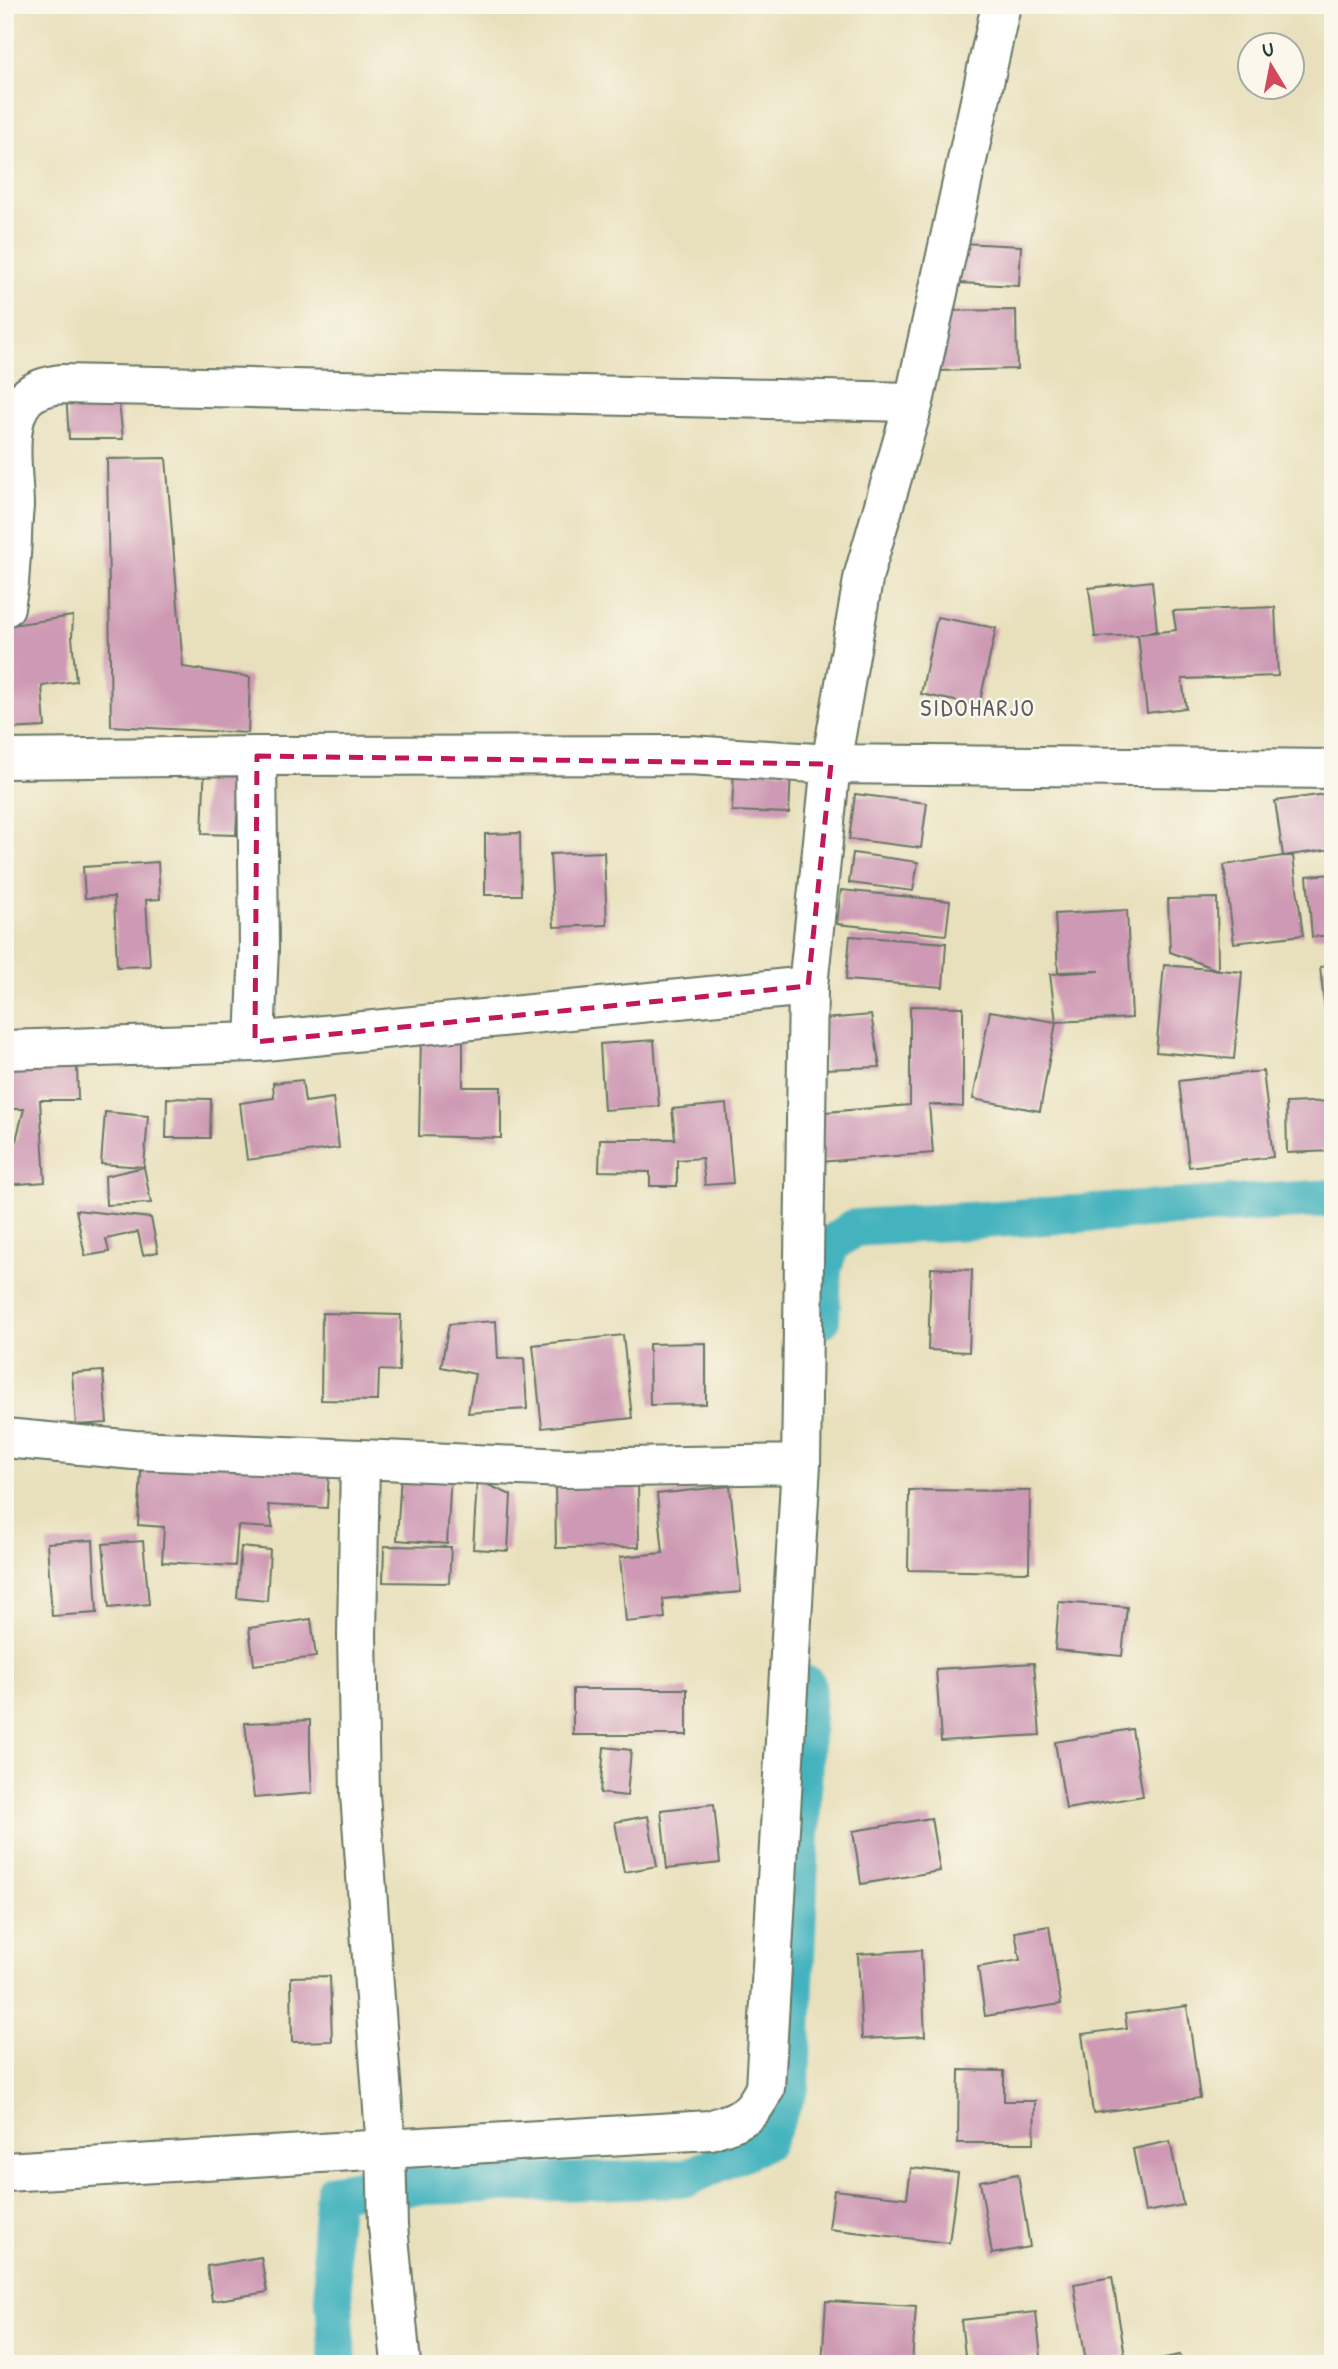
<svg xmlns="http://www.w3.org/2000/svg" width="1338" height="2369" viewBox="0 0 1338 2369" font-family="'Patrick Hand',sans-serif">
	<rect width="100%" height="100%" fill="#fbf7ec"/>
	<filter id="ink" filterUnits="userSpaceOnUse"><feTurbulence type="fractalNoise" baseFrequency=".0143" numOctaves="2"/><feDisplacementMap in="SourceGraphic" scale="14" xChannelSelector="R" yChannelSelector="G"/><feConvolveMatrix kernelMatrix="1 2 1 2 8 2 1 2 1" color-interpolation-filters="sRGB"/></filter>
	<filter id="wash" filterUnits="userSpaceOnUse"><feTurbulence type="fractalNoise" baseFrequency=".00686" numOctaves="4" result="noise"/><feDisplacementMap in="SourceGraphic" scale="28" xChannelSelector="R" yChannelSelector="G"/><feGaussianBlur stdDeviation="1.57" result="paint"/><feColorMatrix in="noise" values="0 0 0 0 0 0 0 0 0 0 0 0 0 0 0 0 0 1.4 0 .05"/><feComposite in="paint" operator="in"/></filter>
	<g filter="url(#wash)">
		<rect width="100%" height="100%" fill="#e8e0bc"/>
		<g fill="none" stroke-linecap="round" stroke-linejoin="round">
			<path stroke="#44b3be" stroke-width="38" d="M821,1320L823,1269L830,1245L854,1228L1333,1198
				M338,2364L330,2236L334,2192L358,2188L687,2178L766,2141L791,2084L807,1685"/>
		</g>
		<g id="blocks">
			<path fill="#ce99b4" d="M961,243L1021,246L1019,286L959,283Z
				M1016,310L1017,369L938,371L937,311Z
				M118,393L123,439H69L66,394Z
				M166,458L183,667L250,677L248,733L111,726L107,459Z
				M1152,581L1157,630L1140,634L1176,630L1173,611L1275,607L1278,676L1182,679L1186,708L1147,713L1138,635L1095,637L1089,588Z
				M73,616L72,637L76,681L42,686L45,727L6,729L5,626Z
				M937,617L996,628L979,706L921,694Z
				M205,761L240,764L236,835L202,834Z
				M734,768L791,771L789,813L732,811Z
				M1333,793V849L1283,856H1293L1303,935L1234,943L1224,865L1283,856L1275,801Z
				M855,794L927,803L921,848L849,839Z
				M520,833L521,895H485V834Z
				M604,852L607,925L554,927L550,854Z
				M853,853L918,862L913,891L849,883Z
				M158,862L160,899L146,900L150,966L117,967L114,897L85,898L83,867Z
				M1333,874V935L1312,937L1307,876Z
				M841,890L950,901L946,935L837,924Z
				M1217,898L1218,970L1170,952L1168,899Z
				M1127,910L1132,1018L1056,1022L1050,974L1100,971L1058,972L1055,914Z
				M850,936L946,943L943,987L846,980Z
				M1164,965L1242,972L1234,1059L1156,1052Z
				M1333,965V1045H1329L1320,967Z
				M910,1006L963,1007V1107L929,1104L933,1153L819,1162L814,1113L910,1105Z
				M990,1011L1056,1022L1040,1111L973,1099Z
				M871,1015L880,1067L824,1069V1019Z
				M421,1036H463V1087H501V1138L419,1136Z
				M654,1040L659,1106L604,1110L600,1044Z
				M77,1063L78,1100H40L45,1182L5,1185V1141L16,1140L24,1109H5V1064Z
				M1263,1071L1273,1157L1189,1167L1179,1081Z
				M302,1080L305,1102L333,1098L339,1148L247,1160L240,1103L274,1098L273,1083Z
				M167,1098L211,1099L210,1138H166Z
				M1333,1101V1151L1287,1153L1286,1103Z
				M726,1104L733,1183L705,1185L702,1158L677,1160V1186H650V1172L599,1171L600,1139H675L672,1109Z
				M105,1112L148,1116L144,1167L151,1203L106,1205L105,1176L144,1167L101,1164Z
				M76,1210L151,1218L158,1252L143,1255L138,1232L106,1239L109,1252L85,1256Z
				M931,1268L972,1270L969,1352L928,1350Z
				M322,1313L401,1315L399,1371L379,1370L378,1401L321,1400Z
				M496,1321L498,1359L524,1358L527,1409L468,1413L475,1374L441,1367L449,1324Z
				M623,1335L632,1418L542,1428L533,1345Z
				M706,1343V1404L650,1405L649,1344Z
				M103,1371L107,1423L76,1425L72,1373Z
				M142,1455L329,1470L327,1508L268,1505L273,1528L238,1526L235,1566L162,1562L164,1527L138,1525Z
				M401,1472L451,1474L447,1544L397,1540Z
				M477,1480L511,1495L508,1551L473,1549Z
				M638,1482L639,1547L556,1548L555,1483Z
				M730,1486L741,1592L663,1599L665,1618L626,1622L620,1557L663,1553L657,1494Z
				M909,1490L1030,1491L1029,1572L908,1570Z
				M93,1540L97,1613L52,1616L47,1543Z
				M143,1541L149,1604L109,1608L103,1544Z
				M384,1546L451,1547L449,1583L383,1582Z
				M241,1547L270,1550L267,1601L237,1598Z
				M1059,1602L1127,1607L1122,1656L1055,1650Z
				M311,1619L316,1657L254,1665L249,1628Z
				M1034,1663L1040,1735L941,1741L936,1669Z
				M573,1689H687V1735H573Z
				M310,1720V1755L312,1793L254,1798L245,1723Z
				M1132,1729L1143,1796L1066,1809L1055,1742Z
				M604,1747L631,1750L627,1796L600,1793Z
				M714,1804L720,1863L667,1869L661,1810Z
				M648,1816L657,1866L624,1872L615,1822Z
				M931,1818L940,1871L861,1884L853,1831Z
				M1049,1926L1061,2004L985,2016L978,1967L1020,1960L1015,1932Z
				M921,1950L925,2036L862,2039L858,1954Z
				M330,1976L332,2041L292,2042L291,1977Z
				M1187,2006L1200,2098L1093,2113L1082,2034L1127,2028L1125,2014Z
				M959,2070L1004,2071V2101H1035L1034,2143H958Z
				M1170,2141L1183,2205L1145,2212L1133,2149Z
				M911,2168L958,2173L949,2243L829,2229L834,2190L907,2198Z
				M1018,2174L1030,2247L992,2254L980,2181Z
				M261,2257L267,2292L212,2301L207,2266Z
				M1112,2277L1125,2356L1086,2363L1074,2284Z
				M826,2301L916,2306L912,2364H822Z
				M1036,2312L1041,2357L966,2364L961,2320Z
				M1180,2355L1182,2364H1150L1149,2361Z"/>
		</g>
	</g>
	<g filter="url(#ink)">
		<use href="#blocks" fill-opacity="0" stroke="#657664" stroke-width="2"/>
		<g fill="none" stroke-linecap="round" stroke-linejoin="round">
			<g stroke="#657664" stroke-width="42">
				<path id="minor" d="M5,542L12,540C12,529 13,517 14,506C14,476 3,422 26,398C35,389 48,386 61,384L914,402
					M5,607L9,583L12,540
					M5,759L257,756L689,755L831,764L1333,769
					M255,1042L259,948L257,756
					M5,1050L255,1042L808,986
					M5,1438L134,1450L360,1459
					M5,2172L386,2149L360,1794L357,1635L360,1459L566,1468L801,1464
					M401,2364L388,2226L386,2149L710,2130C741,2119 750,2119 765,2088L801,1464L808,986L831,764L864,574L914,402L1001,5"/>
			</g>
			<use href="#minor" stroke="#fff" stroke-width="38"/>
		</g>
	</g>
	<path fill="none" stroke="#c2185b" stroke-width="5" stroke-dasharray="14 9" stroke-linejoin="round" d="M257,756L831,764L808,986L255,1042Z"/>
	<g text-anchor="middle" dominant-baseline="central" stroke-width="5" stroke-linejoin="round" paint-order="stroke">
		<g font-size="24" letter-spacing="2" fill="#5c5d61" stroke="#fbf7ec">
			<text x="978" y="707">SIDOHARJO</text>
		</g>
	</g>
	<rect width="1338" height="2369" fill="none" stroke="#fbf7ec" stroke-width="28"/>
	<g transform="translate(1271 66) rotate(350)"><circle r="33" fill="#fbf7ec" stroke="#a3ada2" stroke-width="2"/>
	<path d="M0-5L12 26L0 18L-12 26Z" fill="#d1495b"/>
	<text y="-10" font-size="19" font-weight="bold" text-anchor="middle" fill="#1f3d34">U</text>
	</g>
</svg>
